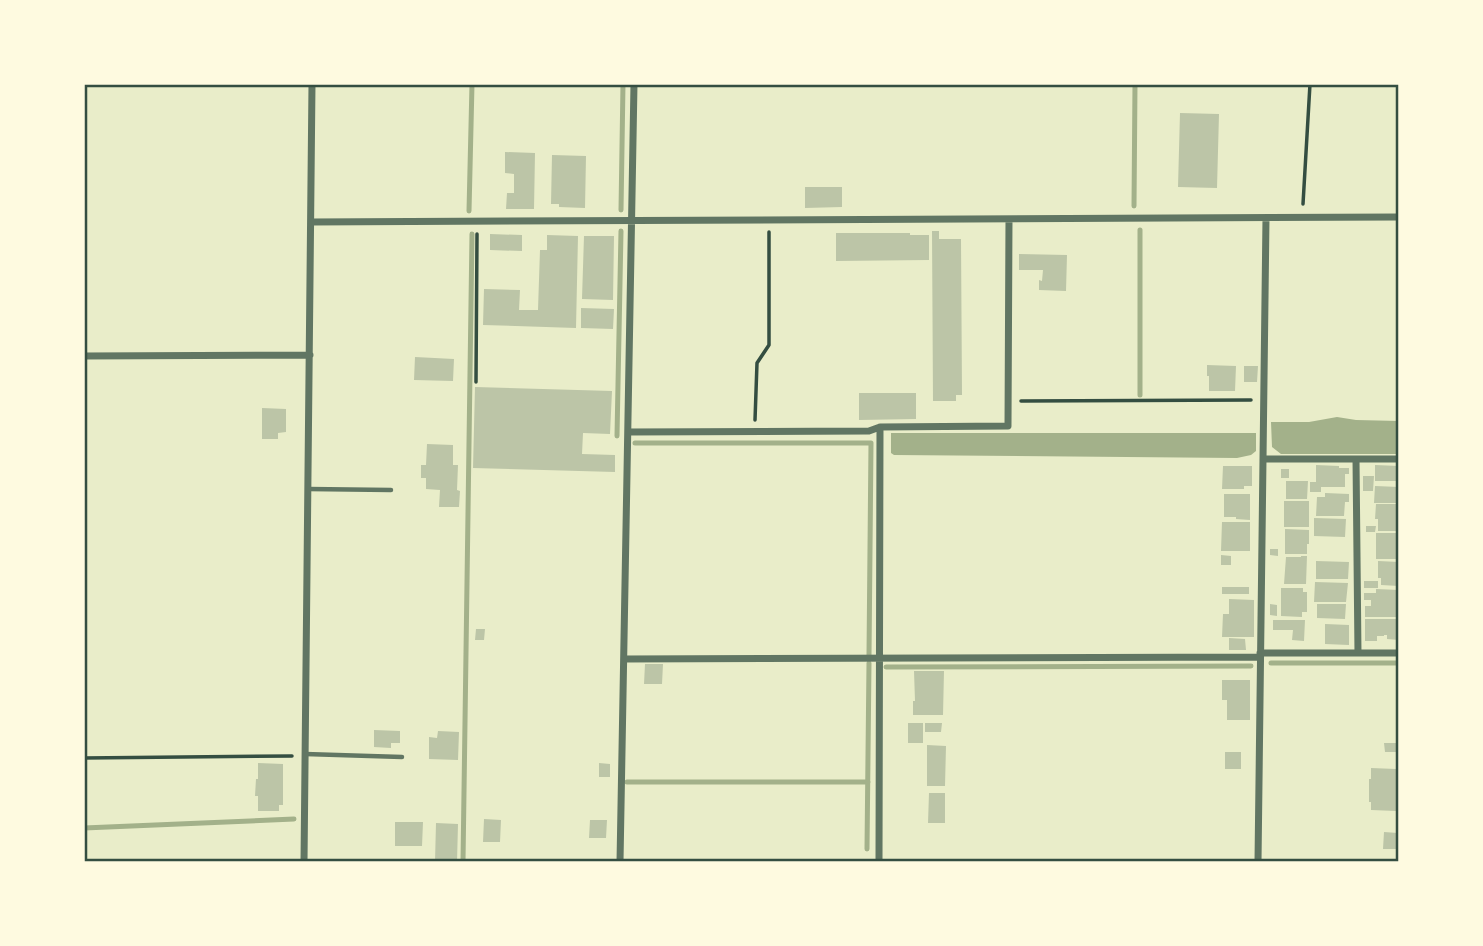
<svg xmlns="http://www.w3.org/2000/svg" width="1483" height="946" viewBox="0 0 1483 946" font-family="'Titillium Web',sans-serif">
	<rect width="100%" height="100%" fill="#e9edc9"/>
	<path fill="#a3b18a" d="M1337,417L1356,420L1399,421V454H1281L1272,447L1271,422H1309Z
		M891,433H1256V451L1251,455L1237,458L894,455L891,453Z"/>
	<g fill="none" stroke-linecap="round" stroke-linejoin="round">
		<path stroke="#a3b18a" stroke-width="5" d="M1134,206L1135,84
			M621,210L623,84
			M469,211L472,84
			M1140,230V395
			M617,436L621,231
			M635,443H871L869,655
			M1271,663H1399
			M886,667L1251,666
			M627,782H868
			M84,828L294,819
			M867,849L869,663
			M463,862L472,234"/>
	</g>
	<path fill="#bcc5a7" d="M1180,113L1219,114L1217,188L1178,187Z
		M505,152L535,153L534,209H506L507,193H514V174L505,173Z
		M552,155L586,156L585,208L559,207V204H551Z
		M805,187H842V207L805,208Z
		M932,231H939V239H961L962,395H956V401H933Z
		M836,233H910V235H929V260L836,261Z
		M490,234L522,235V251L490,250Z
		M547,235L578,236L576,328L483,325L484,289L520,290L519,310H538L540,250H547Z
		M584,236H614L613,300L582,299Z
		M1019,254L1067,255L1066,291L1039,290V280L1042,281L1043,270H1019Z
		M581,308L614,309L613,329L581,328Z
		M415,357L454,359L453,381L414,380Z
		M1207,365L1236,366L1235,391H1209V376H1207Z
		M1244,366H1258L1257,382H1244Z
		M475,387L612,391L610,434L583,433L582,454L615,455V472L473,468Z
		M859,393H916V419L859,420Z
		M262,408L286,409V432L278,433V439H262Z
		M427,444L453,445V465H458L457,490L460,491L459,507H439L440,490L426,489V478H421V465H426Z
		M1316,465L1339,466V468H1349V474H1345V487H1321V492H1310V482H1316Z
		M1375,465L1399,466V481H1375Z
		M1223,466H1252V486H1244V489H1222Z
		M1281,469H1289V478H1281Z
		M1363,476H1374L1373,491H1363Z
		M1286,481H1308L1307,499H1286Z
		M1375,486L1399,487V503H1374Z
		M1325,493L1349,494V502H1345L1344,516H1316L1317,497H1325Z
		M1224,494H1250V520L1236,519V517H1224Z
		M1284,501H1309V527H1284Z
		M1376,504H1399V531H1378V519H1375Z
		M1314,518L1346,519L1345,537L1314,536Z
		M1222,522H1250V551H1221Z
		M1366,526H1376L1375,532H1366Z
		M1285,529L1309,530V544H1307V554H1285Z
		M1376,533H1399V559H1376Z
		M1270,549H1278V556L1270,555Z
		M1221,555L1231,556V565H1221Z
		M1301,556H1307L1306,584H1284L1286,557H1301Z
		M1316,561L1349,562L1348,579H1316Z
		M1378,561L1399,562V586L1381,585V578H1378Z
		M1364,581H1378V588H1364Z
		M1315,582L1348,583L1346,602H1314Z
		M1222,587H1249V594H1222Z
		M1281,588H1303V592H1307V612H1302V617L1281,616Z
		M1376,589L1399,590V617H1365V606H1371V600H1364V593H1376Z
		M1229,599L1254,600V637H1222L1223,614H1229Z
		M1270,604L1277,605V616L1270,615Z
		M1317,604H1346L1345,619L1317,618Z
		M1365,619H1399V640L1387,639V635H1384V636H1377V641H1365Z
		M1273,620H1305L1304,641L1292,640L1293,630H1273Z
		M1325,624L1349,625V645L1325,644Z
		M476,629H485L484,640H475Z
		M1229,638L1245,639L1246,650H1229Z
		M645,664H663L662,684H644Z
		M914,671H944L943,715H913V701H915Z
		M1222,680H1250V720H1227V700H1222Z
		M908,723H923V743H908Z
		M925,723H942L941,732H925Z
		M374,730L400,731V743H391V748L374,747Z
		M438,731L459,732L458,760L429,759V737L437,738Z
		M1384,743H1399V752H1385Z
		M927,745L946,746L945,786H927Z
		M1225,752H1241V769H1225Z
		M258,763L283,764V805H279V811H258V796H255L256,779H258Z
		M599,763L610,764V777H599Z
		M1371,768L1396,769V811L1371,810V802H1369V779H1371Z
		M929,793H945V823H928Z
		M484,819L501,820L500,842H483Z
		M590,820H607L606,838H589Z
		M395,822H423L422,846H395Z
		M436,823L458,824L457,862H435Z
		M1384,832L1398,833V849H1383Z"/>
	<g fill="none" stroke-linecap="round" stroke-linejoin="round">
		<path stroke="#344e41" stroke-width="3.5" d="M1303,204L1310,84
			M476,382L477,234
			M1021,401L1251,400
			M755,420L757,363L769,345V232
			M84,758L292,756"/>
		<path stroke="#617663" stroke-width="4.5" d="M308,489L391,490
			M305,754L402,757"/>
		<path stroke="#617663" stroke-width="7" d="M311,222L1399,217
			M84,356L310,355
			M628,432L869,431L880,427L1008,426L1009,219
			M1263,459H1399
			M1356,459L1358,653
			M1260,653H1399
			M624,659L1260,657
			M304,862L312,84
			M620,862L634,84
			M879,862L880,427
			M1258,862L1266,218"/>
	</g>
	<rect width="1483" height="946" fill="none" stroke="#fefae0" stroke-width="172"/>
	<rect x="86" y="86" width="1311" height="774" fill="none" stroke="#344e41" stroke-width="2.5"/>
</svg>
